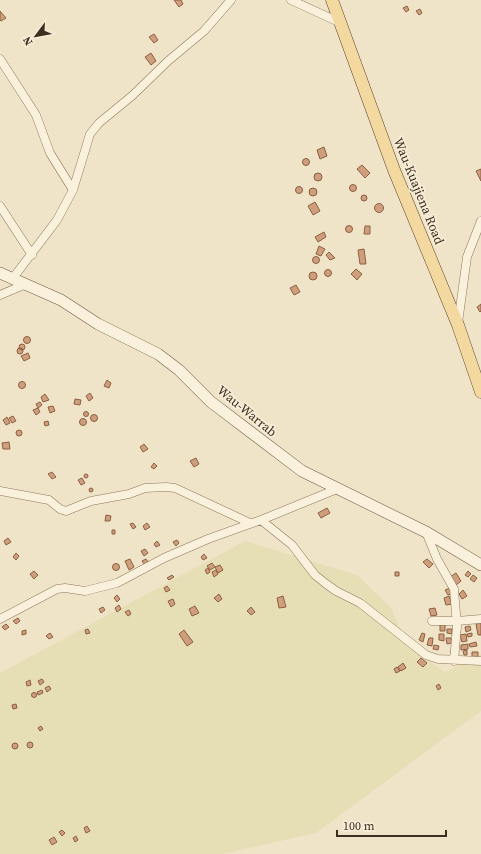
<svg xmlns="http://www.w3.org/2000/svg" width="481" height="854" viewBox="0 0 481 854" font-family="'Source Serif 4',serif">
	<rect width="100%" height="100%" fill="#f0e4c8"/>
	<path fill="#e6deb5" d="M245,541L357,575L391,608L408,647L445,672L481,654V711L316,833L223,854H0V673Z"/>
	<path fill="#cf9f7d" stroke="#8d5f41" d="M174,0H181L183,4L179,7Z
		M407,6L409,10L406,12L403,8Z
		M420,9L422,13L419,15L416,11Z
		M0,11L6,18L1,21L0,20Z
		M154,34L158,40L154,43L149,37Z
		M151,53L156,61L151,65L145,57Z
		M324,147L327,156L320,159L317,150Z
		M302.5 162a3.5 3.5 0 1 1 7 0a3.5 3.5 0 1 1-7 0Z
		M362,165L370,173L365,178L357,169Z
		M481,169V181L476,171Z
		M314 177a4 4 0 1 1 8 0a4 4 0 1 1-8 0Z
		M349.5 188a3.5 3.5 0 1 1 7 0a3.5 3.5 0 1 1-7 0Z
		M295.5 190a3.5 3.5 0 1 1 7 0a3.5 3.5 0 1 1-7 0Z
		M309 192a4 4 0 1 1 8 0a4 4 0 1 1-8 0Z
		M361 198a3 3 0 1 1 6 0a3 3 0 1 1-6 0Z
		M315,202L320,211L313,215L308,206Z
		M374.5 208a4.5 4.5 0 1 1 9 0a4.5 4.5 0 1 1-9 0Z
		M345.5 229a3.5 3.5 0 1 1 7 0a3.5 3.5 0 1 1-7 0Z
		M365,226H370V234H364Z
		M324,232L326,237L318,242L315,237Z
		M319,246L325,249L321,256L316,254Z
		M364,249L366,264H360L358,250Z
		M329,252L335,258L330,260L326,255Z
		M312.5 260a3.5 3.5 0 1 1 7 0a3.5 3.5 0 1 1-7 0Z
		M356,269L362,274L357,280L351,274Z
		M324.5 273a3.5 3.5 0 1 1 7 0a3.5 3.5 0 1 1-7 0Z
		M309 276a4 4 0 1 1 8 0a4 4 0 1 1-8 0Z
		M296,285L300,292L294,295L290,288Z
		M481,304V311L480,312L477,307Z
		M23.5 340a3.5 3.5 0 1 1 7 0a3.5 3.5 0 1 1-7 0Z
		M19 347a3 3 0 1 1 6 0a3 3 0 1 1-6 0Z
		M17 351a3 3 0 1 1 6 0a3 3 0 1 1-6 0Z
		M28,353L30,358L24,361L21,356Z
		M107,380L111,383L109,388L104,386Z
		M18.5 385a3.5 3.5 0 1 1 7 0a3.5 3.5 0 1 1-7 0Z
		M90,393L93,398L89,401L86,396Z
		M45,394L49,400L43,402L41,397Z
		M75,399L81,400L80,405L74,404Z
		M40,402L42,405L38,408L36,404Z
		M53,406L55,411L50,413L48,407Z
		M38,408L40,412L36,415L33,410Z
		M83.5 414a2.5 2.5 0 1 1 5 0a2.5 2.5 0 1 1-5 0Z
		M90.5 418a3.5 3.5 0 1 1 7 0a3.5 3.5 0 1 1-7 0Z
		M13,416L16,421L12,423L9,418Z
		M7,417L10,423L6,425L3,420Z
		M79.5 422a3.5 3.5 0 1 1 7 0a3.5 3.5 0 1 1-7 0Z
		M48,421L49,425L45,426L44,422Z
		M16 433a3 3 0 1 1 6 0a3 3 0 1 1-6 0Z
		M9,442L10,449H3L2,443Z
		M144,444L148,449L143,452L140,447Z
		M196,458L199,464L194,467L190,461Z
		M154,463L157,466L154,469L151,467Z
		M52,472L56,477L52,479L48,474Z
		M84 476a2 2 0 1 1 4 0a2 2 0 1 1-4 0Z
		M82,478L85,483L81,485L78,480Z
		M89 490a2 2 0 1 1 4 0a2 2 0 1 1-4 0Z
		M327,508L330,513L321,518L318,513Z
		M106,515L111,516L110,521H105Z
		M133,523L136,527L133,529L130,524Z
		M147,523L150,527L145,530L143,526Z
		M112,530H115V534H112Z
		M8,538L11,542L6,545L4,541Z
		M177,540L179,543L176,546L173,542Z
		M157,541L160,545L156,547L154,544Z
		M145,549L148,553L144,556L141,551Z
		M16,553L19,556L16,560L13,557Z
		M204,554L207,558L203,560L201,557Z
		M130,559L134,567L129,570L125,561Z
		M146,559L149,563L145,565L142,561Z
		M427,559L433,564L429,568L423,562Z
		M212,563L215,567L210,570L207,566Z
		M112.5 567a3.5 3.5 0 1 1 7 0a3.5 3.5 0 1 1-7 0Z
		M220,565L223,570L218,573L215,567Z
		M208,568L210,572L207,574L205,570Z
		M216,570L218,574L214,577L212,572Z
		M34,571L38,575L34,579L30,574Z
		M468,571L471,574L468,577L465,575Z
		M395,572H399V576H395Z
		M456,573L461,581L456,585L450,577Z
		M172,575L174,577L169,580L167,578Z
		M473,575L477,578L474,582L470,579Z
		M167,586L170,590L166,592L164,588Z
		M450,588L453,593L448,595L445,590Z
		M463,590L467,596L462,599L459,594Z
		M219,594L222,599L218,602L214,598Z
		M117,595L120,599L117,602L114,598Z
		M283,596L286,607L279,608L277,598Z
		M449,596L452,604L446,605L444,598Z
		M173,599L175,604L171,607L168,601Z
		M119,605L121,609L117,612L115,608Z
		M195,606L199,613L192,616L189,609Z
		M103,607L105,610L101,613L99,609Z
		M251,607L255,612L251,615L247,611Z
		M435,608L437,615L431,616L429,609Z
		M129,610L131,614L128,616L125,612Z
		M18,618L20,621L16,624L13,621Z
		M440,623H445V631H440Z
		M481,623V635H478L476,624Z
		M6,624L9,627L5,630L2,627Z
		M470,626L471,630L466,632L465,627Z
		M88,629L90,633L86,634L85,630Z
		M447,629H452V634L447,633Z
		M26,630V634L22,635V631Z
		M184,630L193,642L187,646L179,634Z
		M50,633L53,637L49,639L46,636Z
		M422,633L425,634L423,642L419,640Z
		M472,633V636L468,637L467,634Z
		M439,634H444V641L439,640Z
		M466,634L467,641L462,642L460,635Z
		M429,638H433L432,646L427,645Z
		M446,638H451L452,643L447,644Z
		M476,642L477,646L470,647L469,644Z
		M468,644V649L461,650V645Z
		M434,645L439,646L438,650L433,649Z
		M467,650V655H464L463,651Z
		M472,652H478V657H472Z
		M421,658L427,663L423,667L417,662Z
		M403,663L406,668L401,671L398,667Z
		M397,667L400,671L396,673L394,669Z
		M42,679L44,682L40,685L38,681Z
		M30,680L31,685L27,686L26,682Z
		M439,684L441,688L438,690L436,686Z
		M49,686L51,689L47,692L45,688Z
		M42,690L43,693L38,695L37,692Z
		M31.5 695a2.5 2.5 0 1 1 5 0a2.5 2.5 0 1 1-5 0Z
		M16,704L17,708L13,709L12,705Z
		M41,726L43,729L40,731L38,728Z
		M27 745a3 3 0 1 1 6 0a3 3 0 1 1-6 0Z
		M12 746a3 3 0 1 1 6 0a3 3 0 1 1-6 0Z
		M87,826L90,831L86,833L84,828Z
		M62,830L65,833L62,836L59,832Z
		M76,836L78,840L75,842L73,838Z
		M54,837L57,842L52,845L49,840Z"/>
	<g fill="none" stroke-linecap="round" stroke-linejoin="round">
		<g stroke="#8d765c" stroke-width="9">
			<path id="minor" d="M291,0L341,23
				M0,59L36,115L50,153L73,190
				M0,206L32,255
				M13,278L57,220L73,190L90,134L99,123L133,95L168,61L204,31L231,0
				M0,295L26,284
				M458,323L467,257L481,221
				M0,491L49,500L60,509L66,511L91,501L129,494L145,488L166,487L175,488L250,523
				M261,520L292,545L315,575L325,583L336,591L360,603L426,655L438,659L481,661
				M426,532L437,559L454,589L457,626L454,661
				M0,619L57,589L65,588L85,591L117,583L164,558L208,539L261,520L337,489
				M432,621H457L481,619"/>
		</g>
		<g stroke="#6f573f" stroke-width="12">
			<path id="secondary" d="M0,273L61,300L98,324L158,354L179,370L211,402L302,471L426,532L481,565"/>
		</g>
		<g stroke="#5b4430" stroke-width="13">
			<path id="primary" d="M332,0L394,170L458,325L481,392"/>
		</g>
		<use href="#minor" stroke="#faf1dc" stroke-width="8"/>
		<use href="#secondary" stroke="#faf1dc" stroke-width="11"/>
		<use href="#primary" stroke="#f3d9a0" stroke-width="12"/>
	</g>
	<g text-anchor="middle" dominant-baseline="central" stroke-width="3.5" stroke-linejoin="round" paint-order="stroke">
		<g font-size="13" fill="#3d2e20" stroke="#f7eed8">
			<text transform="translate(419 191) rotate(68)">Wau-Kuajiena Road</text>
			<text transform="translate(247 411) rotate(39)">Wau-Warrab</text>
		</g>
	</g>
	<g transform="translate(36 36) rotate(238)" stroke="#f7eed8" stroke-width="3" paint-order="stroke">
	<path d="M0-3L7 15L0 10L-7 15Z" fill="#3d2e20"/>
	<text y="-6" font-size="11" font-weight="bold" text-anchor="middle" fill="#3d2e20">N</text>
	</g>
	<path d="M337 830v6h109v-6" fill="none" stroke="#3d2e20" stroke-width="2"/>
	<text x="343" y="830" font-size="12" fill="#3d2e20" stroke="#f7eed8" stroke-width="3" paint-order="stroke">100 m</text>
</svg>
